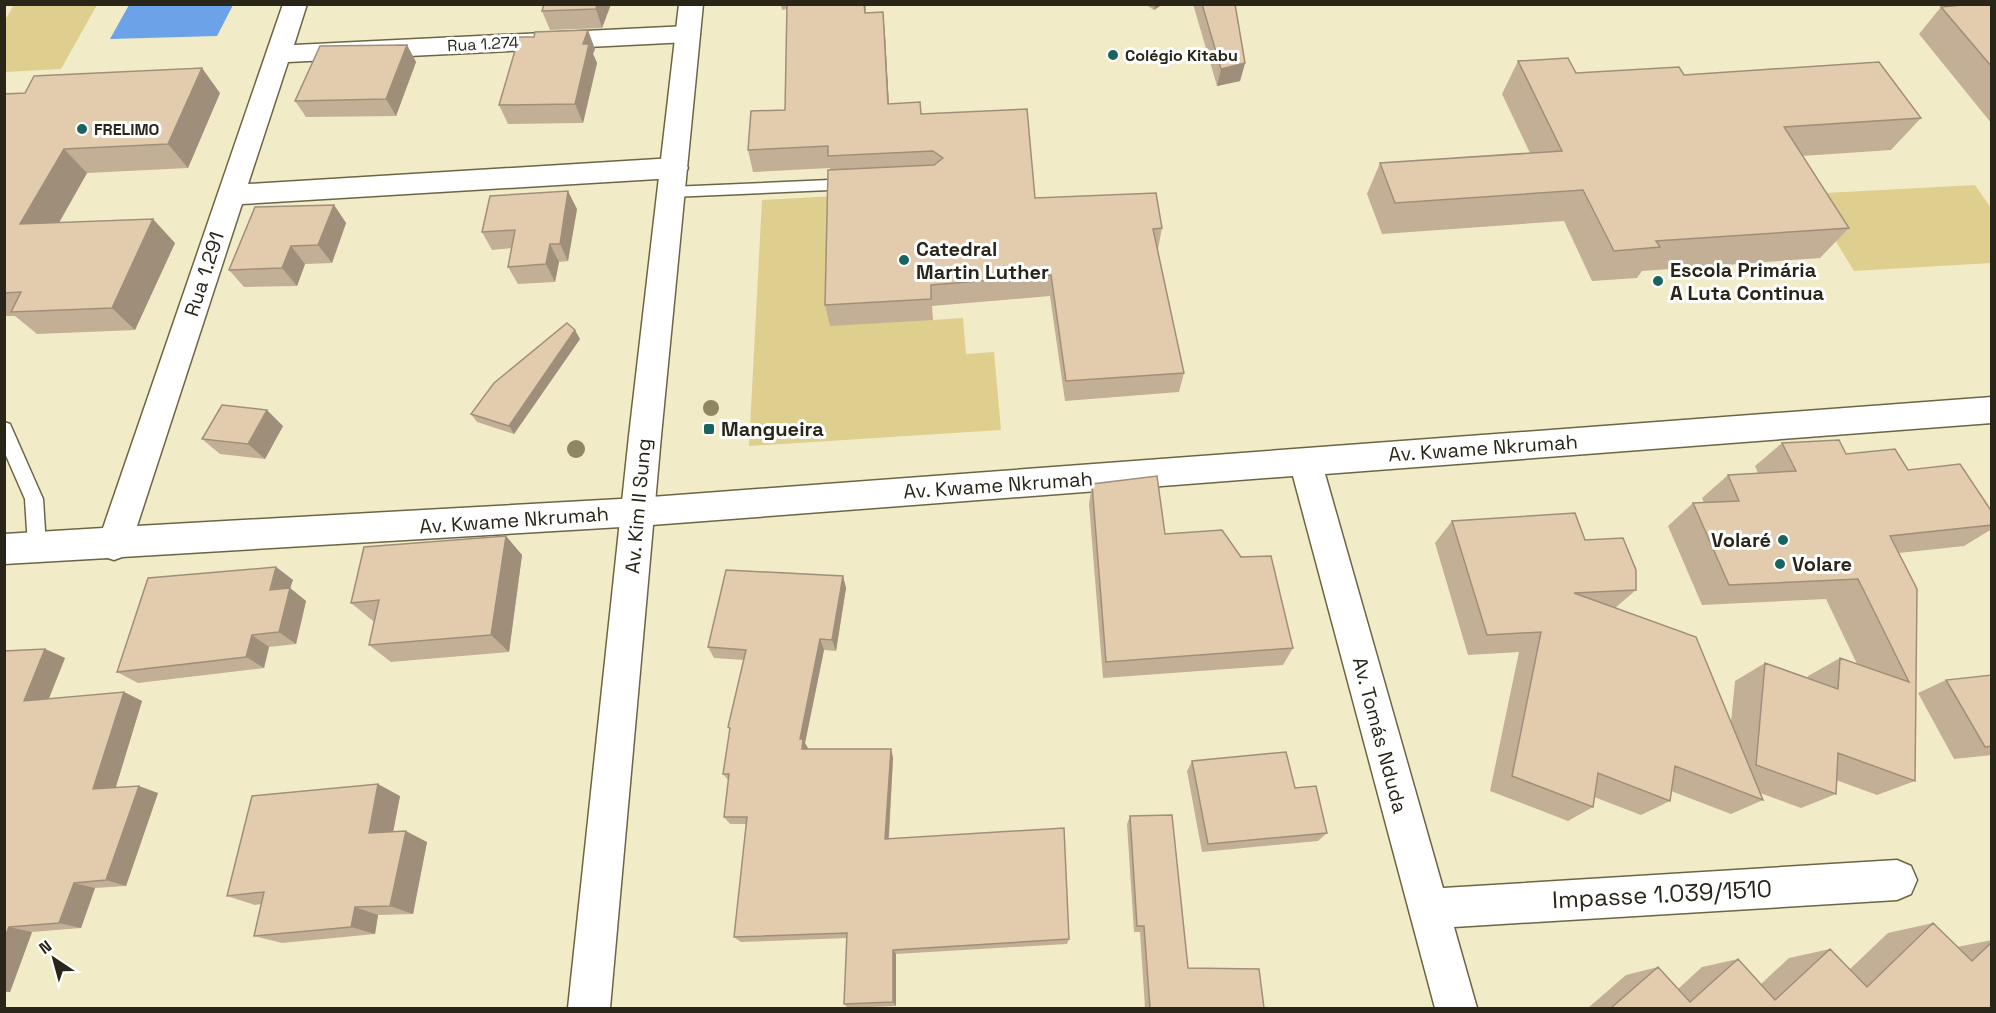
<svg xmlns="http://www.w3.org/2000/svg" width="1996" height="1013" viewBox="0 0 1996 1013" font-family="'Space Grotesk',sans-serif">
	<rect width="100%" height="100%" fill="#f2ebc7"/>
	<path fill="#decf8e" d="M14,5V4L97,5L61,69L5,72V20Z
		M1975,185L1991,208V263L1854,271L1807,194Z
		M855,195L933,320L963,318L966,354L994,352L1001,430L749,446L762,200Z"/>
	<path fill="#6ba2e8" d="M129,5V4L233,5L217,36L110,39Z"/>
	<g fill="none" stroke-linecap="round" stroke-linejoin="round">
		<g stroke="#6c6545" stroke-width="3">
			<path id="service" d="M852,179L859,184L852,189L671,197L664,192L671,187Z
				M4,422L10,424L43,499L46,546L43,552L37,554L31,552L28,546L25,499L4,451Z"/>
		</g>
		<g stroke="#6c6545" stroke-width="3">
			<path id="minor" d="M283,4H307L294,45L688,26L697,28L700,34L697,40L688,42L288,62L248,184L674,158L684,161L688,168L684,175L674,178L242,204L137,526L638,498L1992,397V423L1325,474L1443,888L1897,860L1911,866L1917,880L1911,894L1897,900L1454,927L1477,1008H1435L1293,476L638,526L122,557L114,560L108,558L4,564V534L103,528Z"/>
		</g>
		<g stroke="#6c6545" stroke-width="3">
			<path id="tertiary" d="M679,4H703L661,436L610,1008H568L629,436Z"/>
		</g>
		<use href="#service" fill="#fff" fill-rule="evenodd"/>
		<use href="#minor" fill="#fff" fill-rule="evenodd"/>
		<use href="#tertiary" fill="#fff" fill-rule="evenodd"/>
	</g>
	<g fill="#8e865f">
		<circle cx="711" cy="408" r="8"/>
		<circle cx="576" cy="449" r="9"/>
	</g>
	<path fill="#c3af96" d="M611,4L602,28L550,30L542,11Z
		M781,4H866V13L883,12L885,35L889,104L921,114L1035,198L1162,228L1158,249H1157L1184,373L1179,392L1065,401L1050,296L932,306L933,320L830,326L825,305L830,168L753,172L748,150L785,110L787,9L782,10Z
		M1145,4H1163L1154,10Z
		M1193,4H1235L1245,63L1240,81L1217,86Z
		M1992,4V124L1919,34L1941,7Z
		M407,45L416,62L396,116L306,117L295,101Z
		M595,49L593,54L597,63L583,123L508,124L499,105Z
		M1518,61L1576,73L1684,75L1921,118L1891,150L1802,156L1849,228L1820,258L1642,271L1637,278L1592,281L1564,221L1382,234L1367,194L1380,163L1530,153L1502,94Z
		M220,93L188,168L87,173L59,223L175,243L135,330L37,334L15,316H4V94Z
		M334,205L346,223L332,263L305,264L297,286L244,287L229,270Z
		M577,209L568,261L559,262L555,282L518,284L508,267L512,248L492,250L482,232Z
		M580,339L514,434L477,422L471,414Z
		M283,426L265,459L220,454L202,439Z
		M1782,443L1846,454L1908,470L1992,512V529L1964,546L1899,553L1917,589L1915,781L1877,795L1836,780V794L1801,808L1760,793L1763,800L1731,814L1671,791L1670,801L1641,815L1594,797L1593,807L1568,821L1490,791L1519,652L1468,655L1435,543L1452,521L1585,540L1636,590L1615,608L1731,722L1735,681L1765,663L1808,678V676L1840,658L1857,664L1826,599L1702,605L1668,526L1693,503H1704L1702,498L1728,475L1758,473L1755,466Z
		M1092,484L1165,534L1293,648L1283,665L1103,678L1089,504Z
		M506,536L522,555L509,652L391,662L369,645L374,621H373L351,603Z
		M276,567L293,580L290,588L306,601L296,644L269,647L264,668L138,683L117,672Z
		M843,576L846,588L836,651L824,650L805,743L807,749H891L893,758L889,839L1069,939L1067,944L896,954V1006L848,1008L844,1004L847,938L741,942L734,937L746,824H730L724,817L729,781L723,774L730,731L728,727L744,660L714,658L708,647Z
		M45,649L65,658L49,699L124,692L142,701L116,787L158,793L126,886L95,888L81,928L32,932L10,992H4V651Z
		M1992,675V755L1954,759L1918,693L1946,680Z
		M1192,761L1295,788L1327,833L1318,841L1202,852L1187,771Z
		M400,796L393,832L427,842L413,914L378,915L375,934L282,943L254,936L261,904L255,905L227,896Z
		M1130,816L1188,968L1264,1008H1145L1140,932H1134L1127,824Z
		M1933,923L1957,947L1992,940V1008H1588L1626,975L1658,967L1678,989L1702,967L1738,959L1761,984L1789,958L1830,949L1850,969L1888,933Z"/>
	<path fill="#9f8f7a" d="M597,4H611L602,28L596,9Z
		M1155,4H1163L1154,10Z
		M883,12L885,35L890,126L888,104Z
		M588,30L595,49L593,54L597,63L583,123L575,104L583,44Z
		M407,45L416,62L396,116L386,99Z
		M1245,63L1240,81L1217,86L1221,69Z
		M202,68L220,93L188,168L168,144Z
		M64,149L87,173L45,247L20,224Z
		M568,191L577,209L568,261L560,244Z
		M334,205L346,223L332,263L318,245Z
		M153,219L175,243L135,330L112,308Z
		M550,244L559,262L555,282L546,264Z
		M291,246L305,264L297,286L282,268Z
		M575,330L580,339L514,434L509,426Z
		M267,410L283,426L265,459L248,444Z
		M506,536L522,555L509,652L491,635Z
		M276,567L293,580L290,588L306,601L296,644L279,632L270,590Z
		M843,576L846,588L836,651L832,640Z
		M252,635L269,647L264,668L246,657Z
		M820,639L824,650L805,743L808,748L806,758L802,749L800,739Z
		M45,649L65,658L44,710L24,701Z
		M124,692L142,701L113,796L93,789Z
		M891,749L893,758L888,846L885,839Z
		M378,784L400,796L391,843L369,833Z
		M139,786L158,793L126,886L106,880Z
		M406,831L427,842L413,914L390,906Z
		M74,883L95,888L81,928L59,923Z
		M355,907L378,915L375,934L351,927Z
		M9,927L32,932L10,992L4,991V939Z
		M893,950L896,954V1006L893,1002Z"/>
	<path fill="#e3ccae" stroke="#9f8f7a" stroke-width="1.5" d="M544,4H597L596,9L542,11Z
		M787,4H864L865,13L883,12L888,104L920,102L921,114L1027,109L1035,198L1156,193L1162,228L1153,229L1184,373L1066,381L1051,275L931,285V299L825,305L828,170L934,165L943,158L933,151L828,156V146L748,150L751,111L785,110Z
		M1202,4H1235L1245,63L1221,69Z
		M1974,4H1992V67L1941,7Z
		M588,30L583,44H589L575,104L499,105L519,37H534L535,32Z
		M407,45L386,99L295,101L320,46Z
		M1568,58L1576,73L1679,67L1684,75L1879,62L1921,118L1784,127L1849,228L1656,241L1660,247L1614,251L1583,190L1395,203L1380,163L1562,151L1518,61Z
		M202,68L168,144L64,149L20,224L153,219L112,308L11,312L21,292L4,293V94L25,93L34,76Z
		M568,191L560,244H550L546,264L508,267L515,230L482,232L490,196Z
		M334,205L318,245L291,246L282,268L229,270L255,207Z
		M567,323L575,330L509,426L471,414L494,383Z
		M222,405L267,410L248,444L202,439Z
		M1839,440L1846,454L1895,449L1908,470L1960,464L1992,512V525L1890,536L1917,589L1915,781L1838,753L1836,794L1756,765L1765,663L1838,689L1840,658L1909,682L1858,579L1729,585L1693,503L1739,501L1728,475L1796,471L1782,443Z
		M1157,476L1165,534L1222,530L1241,557L1271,556L1293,648L1106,662L1092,484Z
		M1575,513L1585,540L1623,538L1636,570V590L1574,593L1696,637L1763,800L1675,766L1670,801L1598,773L1593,807L1512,776L1541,632L1487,635L1452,521Z
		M506,536L491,635L369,645L379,600L351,603L364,547Z
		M276,567L270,590L290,588L279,632L252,635L246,657L117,672L148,578Z
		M726,570L843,576L832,640L820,639L800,739H803L802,749H891L885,839L1064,828L1069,939L893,950V1002L844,1004L847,933L734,937L747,817H724L729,774H723L730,728L728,727L746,650L708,647Z
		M45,649L24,701L124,692L93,789L139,786L106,880L74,883L59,923L9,927L4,939V651Z
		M1992,675V746L1985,747L1946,680Z
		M1286,752L1295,788L1316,786L1327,833L1208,844L1192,761Z
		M378,784L369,833L406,831L390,906L355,907L351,927L254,936L264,892L227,896L252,796Z
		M1172,815L1188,968L1259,969L1264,1008H1150L1144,926H1137L1130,816Z
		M1933,923L1972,961L1992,942V1008H1611L1658,967L1690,1002L1738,959L1775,1000L1830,949L1867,987Z"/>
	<g fill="#186560" stroke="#fff" stroke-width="2">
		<circle cx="1113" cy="55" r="6"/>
		<circle cx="82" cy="129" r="6"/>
		<circle cx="904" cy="260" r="6"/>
		<circle cx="1658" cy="281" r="6"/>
		<rect x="703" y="423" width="12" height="12" rx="3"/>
		<circle cx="1783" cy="540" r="6"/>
		<circle cx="1780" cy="564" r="6"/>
	</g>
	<g text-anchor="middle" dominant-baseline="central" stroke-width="6" stroke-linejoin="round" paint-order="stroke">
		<g font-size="16" fill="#292619" stroke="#fff">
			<text transform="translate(483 44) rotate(-3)">Rua 1.274</text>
		</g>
		<g font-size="16" font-weight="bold" fill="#292619" stroke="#fff" text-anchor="start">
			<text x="1125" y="55">Colégio Kitabu</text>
			<text x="94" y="129">FRELIMO</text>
		</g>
		<g font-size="20" font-weight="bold" fill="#292619" stroke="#fff" text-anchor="start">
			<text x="916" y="249">Catedral<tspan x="916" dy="23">Martin Luther</tspan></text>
			<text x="1670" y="270">Escola Primária<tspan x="1670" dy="23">A Luta Continua</tspan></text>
			<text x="721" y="429">Mangueira</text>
			<text x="1771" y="540" text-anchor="end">Volaré</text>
			<text x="1792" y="564">Volare</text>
		</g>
		<g font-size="20" fill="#292619" stroke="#fff">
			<text transform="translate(204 274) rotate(-72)">Rua 1.291</text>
			<text transform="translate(1483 448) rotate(-4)">Av. Kwame Nkrumah</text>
			<text transform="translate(998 485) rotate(-4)">Av. Kwame Nkrumah</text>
			<text transform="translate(638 506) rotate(-85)">Av. Kim II Sung</text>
			<text transform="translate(514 520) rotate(-4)">Av. Kwame Nkrumah</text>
			<text transform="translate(1380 735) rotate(75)">Av. Tomás Nduda</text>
		</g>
		<g font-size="24" fill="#292619" stroke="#fff">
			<text transform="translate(1662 894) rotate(-3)">Impasse 1.039/1510</text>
		</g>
	</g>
	<rect width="1996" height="1013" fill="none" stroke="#292619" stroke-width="12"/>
	<g transform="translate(54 959) rotate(324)" stroke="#ffffff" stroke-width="4.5" paint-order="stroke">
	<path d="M0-4.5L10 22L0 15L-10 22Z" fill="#292619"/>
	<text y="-9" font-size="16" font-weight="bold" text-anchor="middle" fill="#292619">N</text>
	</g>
</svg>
